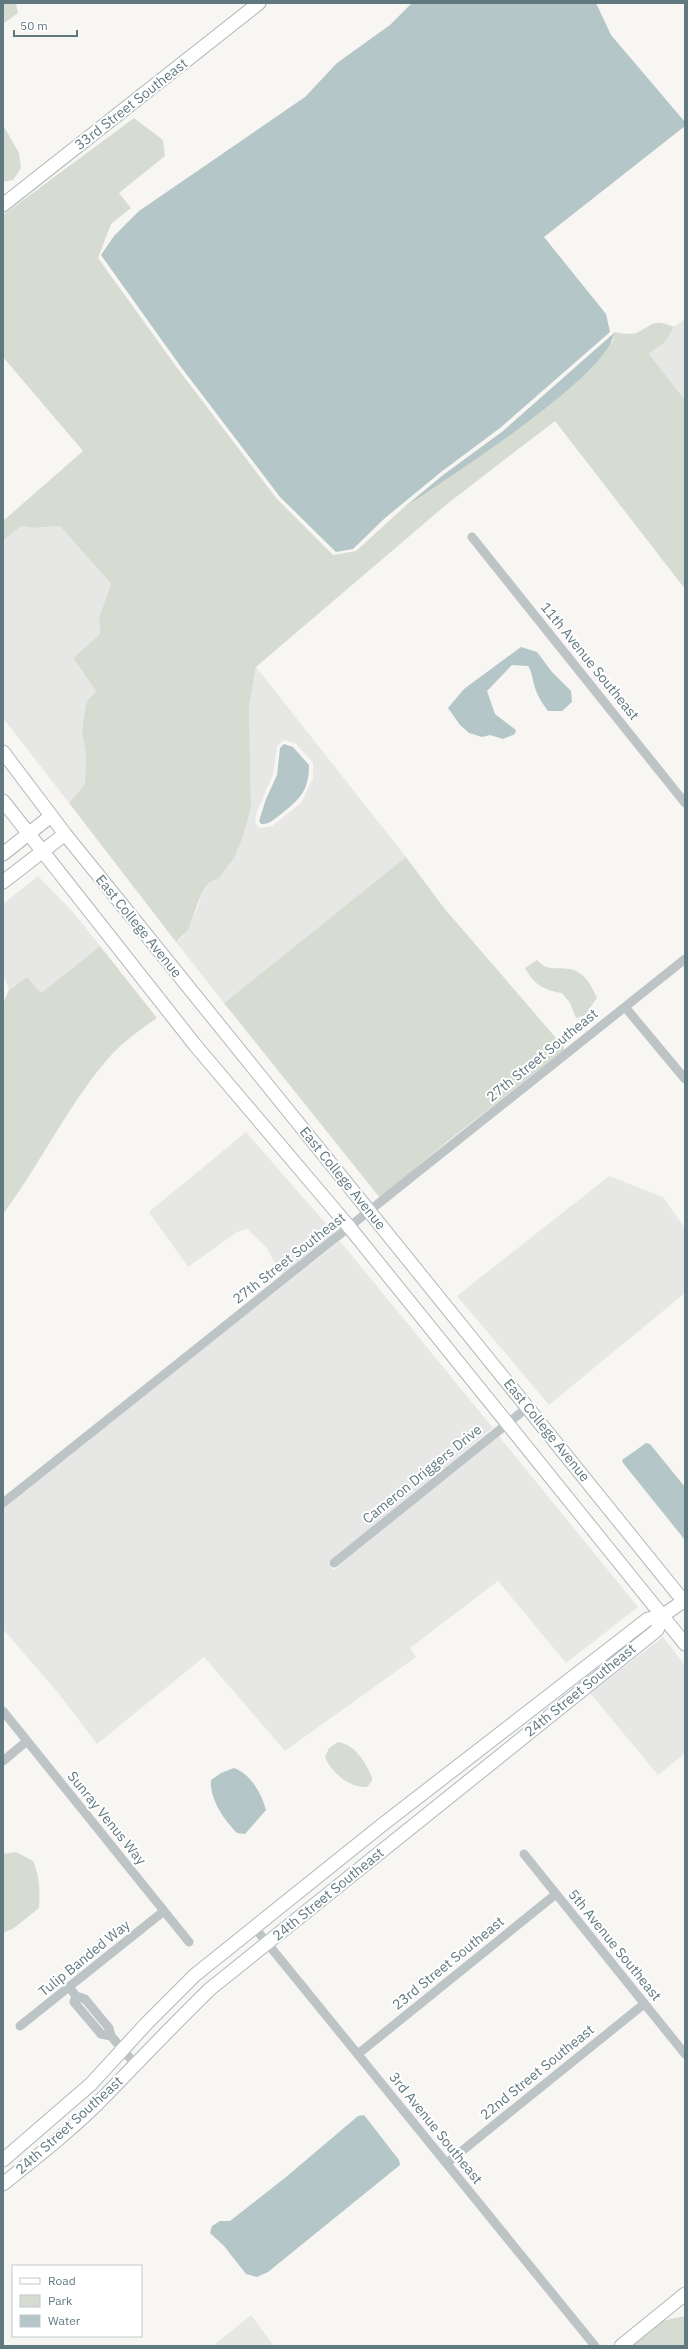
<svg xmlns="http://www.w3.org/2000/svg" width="688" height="2349" viewBox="0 0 688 2349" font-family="'IBM Plex Sans',sans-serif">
	<rect width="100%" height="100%" fill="#f7f6f3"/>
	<path fill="#e7e8e6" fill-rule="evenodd" d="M685,319V400L649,354L665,342L674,327Z
		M21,526L34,528L60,526L111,584L99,618L100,634L73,658L96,691L86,702L82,731L86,755L85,784L69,803L3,718V541Z
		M256,667L406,857L224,1003L176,942L183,937L198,907L202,892L209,883L219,878L234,858L243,837L251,807L249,706ZM284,740L296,744L313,763V778L301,803L272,826L259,828L255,822L257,811L273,775L277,746Z
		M38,876L74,913L100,946L41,993L27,977L9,990L3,973V904Z
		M246,1132L335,1234L282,1276L266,1247L247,1229L237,1232L188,1267L149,1212Z
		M609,1176L663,1197L685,1228V1293L549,1405L457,1296Z
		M340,1241L493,1428L328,1563L333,1570L498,1435L638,1607L566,1663L498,1581L410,1648L416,1657L285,1751L204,1657L97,1744L59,1694L3,1629V1507Z
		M663,1637L685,1665V1753L658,1775L590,1693Z
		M251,2315L274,2346H213Z"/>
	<path fill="#d7dcd2" d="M3,3H16L18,13L3,24Z
		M134,118L163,140L165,156L119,193L131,208L111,224L98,258L178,369L277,499L333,555L356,551L402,509L541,411L613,341L614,332C620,333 630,335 636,333C654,325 652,318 674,327L665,342L649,354L685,400V589L555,421L447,504L256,667L249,706L251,807L243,837L234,858L219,878L209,883L202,892L188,930L176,942L69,803L85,784L86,755L82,731L86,702L96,691L73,658L100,634L99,618L111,584L60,526L34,528L21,526L3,541V521L83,451L3,357V215Z
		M3,125L19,153L21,168L13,180L3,182Z
		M406,857L444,908L556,1038L564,1047V1050L448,1141L380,1198L224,1003Z
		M100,946L157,1018C142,1028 127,1039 114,1052C70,1100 42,1162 3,1214V1003L9,990L27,977L41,993Z
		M537,960C554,981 577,949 597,998L585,1015L576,1018L570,1003L562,993C544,990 534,985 525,968Z
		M338,1742C356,1745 365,1762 372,1777V1781L367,1787C349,1788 331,1772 325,1757L329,1748Z
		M16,1852L33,1861C40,1877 40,1891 39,1908L14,1928L3,1933V1854Z
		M685,2316V2346H628L657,2322Z"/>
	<path fill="#b4c6c7" d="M412,3H596L611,35L685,122V126L544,237L606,314L610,332L500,428L441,472L385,518L353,549L336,552L280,497L181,367L101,255L114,236L139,211L305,97L337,63L390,25Z
		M614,333C609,376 443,481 402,509L443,475L503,431Z
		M521,647L537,652L552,672L571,691L572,702L562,711H548C542,703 536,694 534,684C532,677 532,672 528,666L512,665L487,691L495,714L516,730L515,734L503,739L490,735L482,737L469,733L460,725L448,708L464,689Z
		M284,744L293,747L309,765C309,791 300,799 280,815C274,819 269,825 261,824L259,821L266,799L277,775L280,748Z
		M646,1443L650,1444L685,1487V1540L623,1463L622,1460Z
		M234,1768C250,1773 262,1794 266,1810L245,1834L237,1833C224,1820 209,1798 211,1780L221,1773Z
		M364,2115L399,2160L400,2165L268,2272L257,2277L246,2274L224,2246L210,2233L212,2226L220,2221H230L286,2177L358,2116Z"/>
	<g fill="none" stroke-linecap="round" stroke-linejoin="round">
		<g stroke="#afb8bb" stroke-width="15">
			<path id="secondary" d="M3,205L259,3
				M3,752L65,834L685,1603
				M3,801L195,1045L350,1228L685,1644
				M3,854L51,816
				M3,882L65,834
				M3,2160L91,2084L146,2024L195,1975L382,1825L648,1619L662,1616L685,1600
				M3,2184C38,2156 74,2128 105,2096C140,2060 174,2024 210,1989L657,1630L662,1616
				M621,2346L685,2294"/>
		</g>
		<path stroke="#bdc4c6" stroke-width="9" d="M472,537L685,803
			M625,1007L685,1079
			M3,1503L685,959
			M334,1563L528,1407
			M3,1711L189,1942
			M3,1761L27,1741
			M524,1854L685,2054
			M255,1928L595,2346
			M69,1987L76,1996L85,1999L109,2028L111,2036L135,2064
			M76,1996L74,2002L101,2034L111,2036
			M20,2026L164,1911
			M358,2054L556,1894
			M447,2163L644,2004"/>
		<use href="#secondary" stroke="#fff" stroke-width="13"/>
	</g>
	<g text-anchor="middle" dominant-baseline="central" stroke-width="4" stroke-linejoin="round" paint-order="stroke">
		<g font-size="14" fill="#60787f" stroke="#fff">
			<text transform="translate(131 104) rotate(-38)">33rd Street Southeast</text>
			<text transform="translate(590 661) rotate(51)">11th Avenue Southeast</text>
			<text transform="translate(139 926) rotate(51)">East College Avenue</text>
			<text transform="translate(542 1055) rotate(-39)">27th Street Southeast</text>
			<text transform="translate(343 1178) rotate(51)">East College Avenue</text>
			<text transform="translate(289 1258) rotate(-38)">27th Street Southeast</text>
			<text transform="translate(547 1430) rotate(51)">East College Avenue</text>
			<text transform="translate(422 1474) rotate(-39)">Cameron Driggers Drive</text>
			<text transform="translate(580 1690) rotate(-39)">24th Street Southeast</text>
			<text transform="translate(107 1818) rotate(51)">Sunray Venus Way</text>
			<text transform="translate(328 1894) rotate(-39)">24th Street Southeast</text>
			<text transform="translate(615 1945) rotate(51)">5th Avenue Southeast</text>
			<text transform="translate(84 1958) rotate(-39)">Tulip Banded Way</text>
			<text transform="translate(448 1963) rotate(-39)">23rd Street Southeast</text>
			<text transform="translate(537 2072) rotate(-39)">22nd Street Southeast</text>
			<text transform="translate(69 2125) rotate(-42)">24th Street Southeast</text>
			<text transform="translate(436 2128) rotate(51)">3rd Avenue Southeast</text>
		</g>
	</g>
	<rect width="688" height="2349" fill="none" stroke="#60787f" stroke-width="8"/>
	<rect x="12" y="2265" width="130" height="72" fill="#ffffff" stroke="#bfc9cc"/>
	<rect x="20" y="2278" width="20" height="6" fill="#ffffff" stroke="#bfc9cc"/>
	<text x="48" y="2285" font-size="12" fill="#60787f">Road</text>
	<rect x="20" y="2295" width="20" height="12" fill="#d7dcd2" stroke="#bfc9cc"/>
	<text x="48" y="2305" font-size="12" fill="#60787f">Park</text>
	<rect x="20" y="2315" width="20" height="12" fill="#b4c6c7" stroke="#bfc9cc"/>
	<text x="48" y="2325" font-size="12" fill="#60787f">Water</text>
	<path d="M14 30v6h63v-6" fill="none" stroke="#60787f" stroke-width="2"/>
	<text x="20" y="30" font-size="12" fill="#60787f" stroke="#ffffff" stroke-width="3" paint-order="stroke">50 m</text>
</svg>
